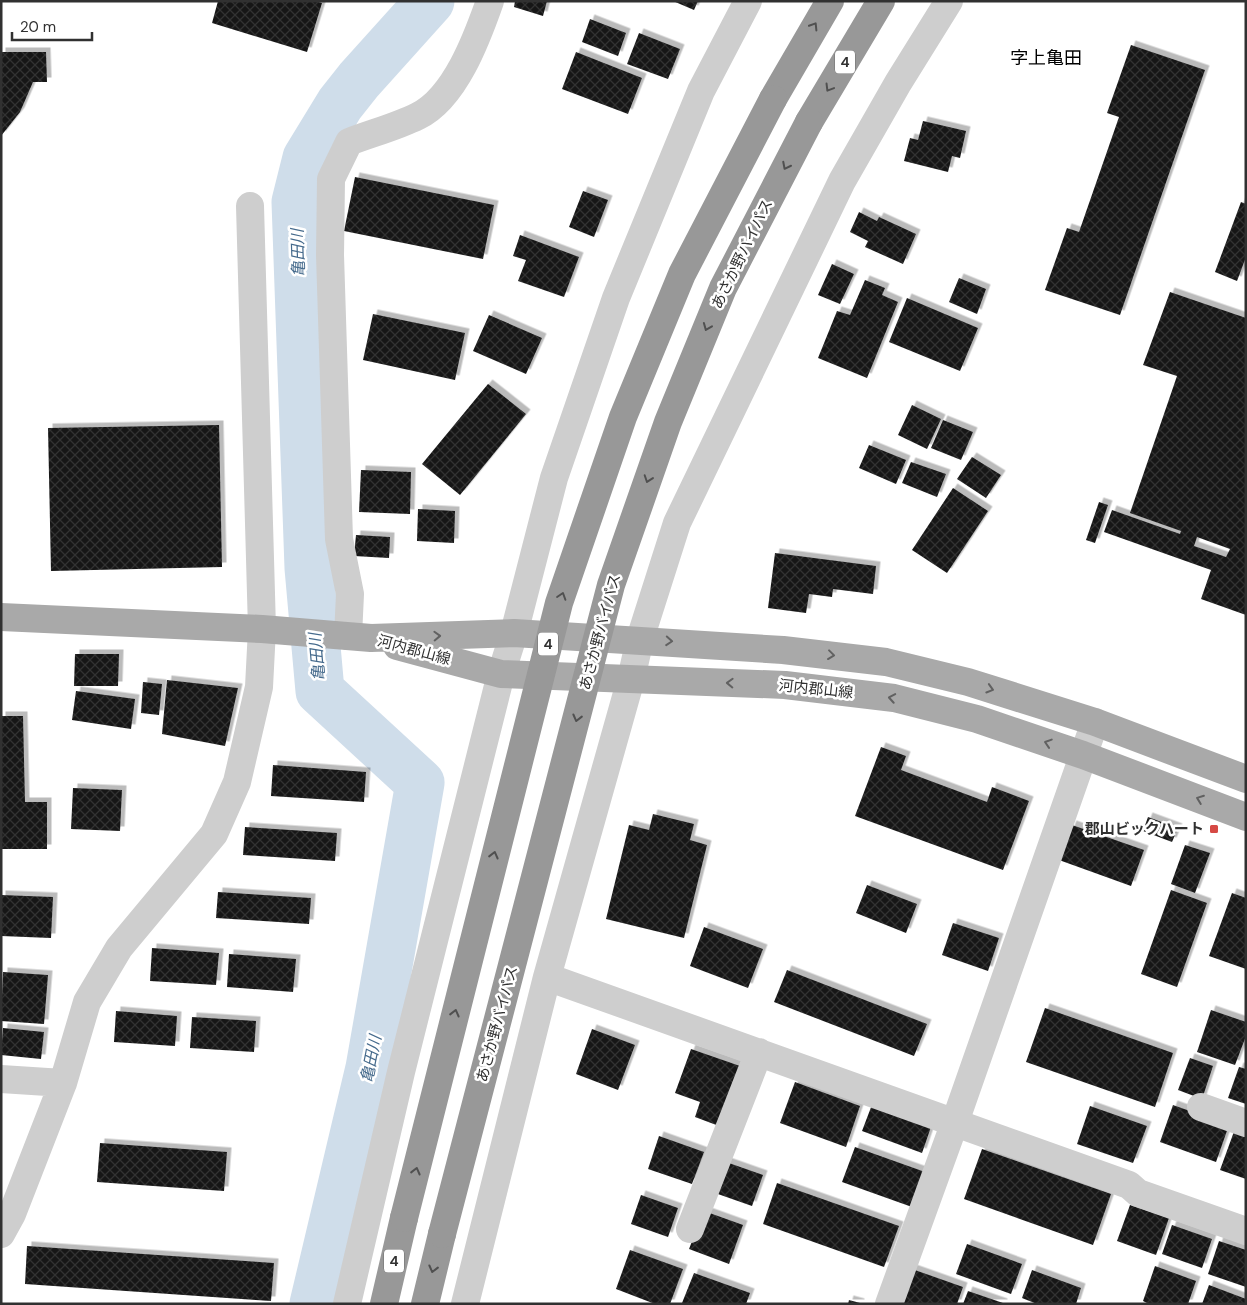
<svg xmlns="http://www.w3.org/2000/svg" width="1247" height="1305" viewBox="0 0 1247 1305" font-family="'DM Sans','Noto Sans JP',sans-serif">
	<defs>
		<pattern id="building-cross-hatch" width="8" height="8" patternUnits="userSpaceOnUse" patternTransform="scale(1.25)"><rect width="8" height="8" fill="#181818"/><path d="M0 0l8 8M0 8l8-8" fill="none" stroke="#313131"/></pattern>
		<filter id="shadow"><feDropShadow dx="4.5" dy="-4.5" stdDeviation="0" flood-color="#0004"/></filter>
	</defs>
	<rect width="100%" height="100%" fill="#fff"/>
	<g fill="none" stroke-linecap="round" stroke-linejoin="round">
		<path stroke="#cfddea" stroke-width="49" d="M314,1304L370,1068L420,783L320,691L309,568L296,202L307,158L340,104L359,80L430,1"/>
	</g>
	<path fill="url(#building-cross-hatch)" fill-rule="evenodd" filter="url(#shadow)" d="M218,1H315L322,3L307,52L212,23Z
		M515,1H547L543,16L514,7Z
		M673,1H698L694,10Z
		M590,19L626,33L618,56L582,42Z
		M639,33L680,49L668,79L627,64Z
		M1131,45L1205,70L1120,315L1045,290L1067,228L1079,232L1119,117L1107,113Z
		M1,52H46L47,82H33L20,112L1,136Z
		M576,52L642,78L628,114L562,89Z
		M923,121L966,131L960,158L952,156L948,172L904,161L910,138L918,140Z
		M355,177L494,205L483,259L344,231Z
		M583,191L608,200L594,237L569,227Z
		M1241,202L1246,204V257L1237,281L1215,272Z
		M859,212L877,221L879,217L916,234L903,264L865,247L868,241L850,232Z
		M520,235L579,257L564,297L518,281L526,260L513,256Z
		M832,264L854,274L840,304L818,295Z
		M959,278L986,289L977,314L949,302Z
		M865,280L885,288L882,295L898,302L867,378L818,358L837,311L850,315Z
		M1170,292L1246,318V615L1201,599L1211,570L1104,532L1112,510L1180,534L1181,531L1130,513L1177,376L1143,365ZM1197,537L1230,549L1226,557L1194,546Z
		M907,298L978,328L960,371L889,342Z
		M373,314L465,333L455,380L363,360Z
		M489,315L542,338L526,374L473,351Z
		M488,384L526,414L460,495L422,464Z
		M912,405L941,419L927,449L898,435Z
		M943,420L973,432L961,460L931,448Z
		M219,425L222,567L51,571L48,428Z
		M869,445L906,460L896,484L859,468Z
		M972,457L1001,475L986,498L957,479Z
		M911,462L946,474L937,497L902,483Z
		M361,470L411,472L410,514L359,512Z
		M953,488L988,511L947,573L912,550Z
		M1099,502L1108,505L1095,543L1086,540Z
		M418,509L455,511L454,543L417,541Z
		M356,535L390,537L389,558L354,556Z
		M775,553L876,566L873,594L833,589L832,597L809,594L806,613L768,608Z
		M75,654H119L118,686H74Z
		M167,680L238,688L225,746L162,734Z
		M143,682L162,684L159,715L141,713Z
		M76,691L135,699L131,729L72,720Z
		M1,716H23L25,802H47V849H1Z
		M881,747L906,756L901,770L987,802L992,787L1029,801L1003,870L855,816Z
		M273,765L366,772L364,802L271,796Z
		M73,788L122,790L120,831L71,829Z
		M653,814L694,824L690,840L707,845L684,938L606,919L629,825L649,830Z
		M1148,817L1178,828L1172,842L1143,831Z
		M1072,825L1144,850L1131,886L1059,860Z
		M245,827L337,833L335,861L243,855Z
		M1185,845L1210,853L1195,893L1171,884Z
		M867,885L917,904L906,933L856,913Z
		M1171,890L1207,903L1177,987L1141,974Z
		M218,892L311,898L309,924L216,918Z
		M1232,893L1246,898V969L1209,956Z
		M1,895L53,897L51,938L1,936Z
		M953,923L999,938L988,971L942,955Z
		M704,927L763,949L748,988L690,966Z
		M152,948L219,953L216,985L150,981Z
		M229,954L296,959L293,992L227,987Z
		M787,970L927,1024L914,1056L774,1002Z
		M3,972L48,975L44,1024L1,1021Z
		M1045,1008L1173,1053L1155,1107L1026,1062Z
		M1211,1010L1246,1022V1036L1235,1065L1197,1052Z
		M116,1011L177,1016L175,1046L114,1042Z
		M192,1017L256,1021L254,1052L190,1048Z
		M3,1028L44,1032L41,1059L1,1055Z
		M592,1029L635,1045L618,1090L576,1074Z
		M691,1049L740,1066L719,1126L695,1117L700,1102L675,1093Z
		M1190,1058L1213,1066L1202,1099L1178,1090Z
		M1239,1067L1246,1069V1104L1228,1098Z
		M795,1082L860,1106L846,1147L780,1123Z
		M873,1102L932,1124L922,1153L862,1131Z
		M1173,1105L1229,1125L1216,1162L1160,1142Z
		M1090,1106L1147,1126L1133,1163L1077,1144Z
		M1236,1126L1246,1130V1179L1220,1170Z
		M659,1136L704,1152L692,1184L648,1169Z
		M100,1143L227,1152L224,1191L97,1182Z
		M855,1147L925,1172L912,1207L842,1182Z
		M982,1149L1111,1194L1093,1245L964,1199Z
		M726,1162L763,1175L752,1206L715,1193Z
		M777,1183L899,1226L884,1267L763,1224Z
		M641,1195L678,1208L668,1237L631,1224Z
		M1130,1205L1169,1218L1156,1255L1117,1241Z
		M704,1211L743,1225L729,1264L689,1249Z
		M1172,1225L1212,1239L1202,1268L1162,1254Z
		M1219,1241L1246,1250V1287L1208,1274Z
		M967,1244L1022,1264L1011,1294L956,1274Z
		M27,1246L274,1263L271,1301L25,1284Z
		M630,1250L683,1269L670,1304H655L616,1289Z
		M1155,1266L1196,1281L1188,1304H1149L1143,1301Z
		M912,1269L963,1287L957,1304H901Z
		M1032,1270L1081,1288L1076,1304H1037L1022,1298Z
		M694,1273L750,1293L746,1304L682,1303Z
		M1209,1285L1246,1299V1304H1202Z
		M968,1291L1003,1303V1304H963Z
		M849,1300L860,1303V1304H848Z"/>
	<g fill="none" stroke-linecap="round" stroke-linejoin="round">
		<path stroke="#cecece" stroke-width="28" d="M348,636L350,594L339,539L330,255L331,179L349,142C372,133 396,127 418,116C455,98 477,38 490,1
			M547,977L1129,1185L1138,1193L1246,1231
			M1,1079L63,1083
			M1201,1107L1246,1123
			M690,1229L759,1052
			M1,1234L12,1214L63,1083L87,1002L119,948L214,834L237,782L259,687L262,629L250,206
			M347,1304L401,1072L501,674L514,633L554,478L616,298L701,91L748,1
			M465,1304L547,977L631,679L640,639L677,523L842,181L898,83L949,1
			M889,1304L955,1122L1095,722"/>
		<path stroke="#a9a9a9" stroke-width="28" d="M1,617L262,629L371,638L514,633L783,650L886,662L968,682L1095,722L1246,779
			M397,646L501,674L785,685L894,698L977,719L1083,755L1246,817"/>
		<path stroke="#989898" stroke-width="28" d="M773,99L830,1
			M809,122L881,1
			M384,1304L404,1218
			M425,1304L442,1234"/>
		<path stroke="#989898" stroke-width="28" d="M404,1218L559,603L623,417L682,274L773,99
			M442,1234L611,585L668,422L723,288L809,122"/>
	</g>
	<defs><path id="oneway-chevron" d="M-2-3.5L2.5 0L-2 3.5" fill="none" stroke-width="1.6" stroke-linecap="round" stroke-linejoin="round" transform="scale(1.25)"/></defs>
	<g stroke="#505050">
		<use href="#oneway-chevron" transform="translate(814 26) rotate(-58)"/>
		<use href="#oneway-chevron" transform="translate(829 88) rotate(121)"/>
		<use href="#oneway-chevron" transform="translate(786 166) rotate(117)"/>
		<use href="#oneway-chevron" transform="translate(707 327) rotate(112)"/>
		<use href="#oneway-chevron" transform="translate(648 479) rotate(109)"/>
		<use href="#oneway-chevron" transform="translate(562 596) rotate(-72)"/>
		<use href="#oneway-chevron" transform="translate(577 718) rotate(104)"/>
		<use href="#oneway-chevron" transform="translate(494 855) rotate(-76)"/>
		<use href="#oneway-chevron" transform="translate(455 1013) rotate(-76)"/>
		<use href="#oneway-chevron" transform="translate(416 1171) rotate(-76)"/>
		<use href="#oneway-chevron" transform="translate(433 1269) rotate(104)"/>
	</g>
	<g stroke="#616161">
		<use href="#oneway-chevron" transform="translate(437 636) rotate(-2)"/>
		<use href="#oneway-chevron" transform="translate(669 641) rotate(4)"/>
		<use href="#oneway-chevron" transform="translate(831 655) rotate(7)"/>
		<use href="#oneway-chevron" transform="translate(730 683) rotate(-178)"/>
		<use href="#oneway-chevron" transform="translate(990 689) rotate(17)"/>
		<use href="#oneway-chevron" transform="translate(892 698) rotate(-170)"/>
		<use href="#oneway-chevron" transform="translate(1048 743) rotate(-162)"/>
		<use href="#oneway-chevron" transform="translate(1200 799) rotate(-159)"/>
	</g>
	<rect fill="#d64945" stroke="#fff" stroke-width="2" x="1209" y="824" width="10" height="10" rx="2.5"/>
	<g text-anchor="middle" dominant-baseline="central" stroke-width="5" stroke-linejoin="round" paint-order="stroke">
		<g fill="#fff" stroke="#6f6f6f" stroke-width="1">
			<rect x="835" y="50.5" width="20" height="23" rx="4"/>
			<rect x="538" y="632.5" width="20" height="23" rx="4"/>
			<rect x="384" y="1249.5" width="20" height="23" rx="4"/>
		</g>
		<g font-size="14" font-weight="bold" fill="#313131">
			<text x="845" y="62">4</text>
			<text x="548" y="644">4</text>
			<text x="394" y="1261">4</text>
		</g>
		<g font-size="15" fill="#313131" stroke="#fff">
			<text transform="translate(742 254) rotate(-64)">あさか野バイパス</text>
			<text transform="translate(600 632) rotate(-75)">あさか野バイパス</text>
			<text transform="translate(414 650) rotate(15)">河内郡山線</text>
			<text transform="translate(816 689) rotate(6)">河内郡山線</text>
			<text transform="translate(497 1024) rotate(-75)">あさか野バイパス</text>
		</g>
		<g font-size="15" font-weight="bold" fill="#313131" stroke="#fff" text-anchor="end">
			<text x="1204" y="829">郡山ビックハート</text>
		</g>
		<g font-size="16" font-style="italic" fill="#456a8c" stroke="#fff">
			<text transform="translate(298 253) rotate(-92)">亀田川</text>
			<text transform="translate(317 657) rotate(-95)">亀田川</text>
			<text transform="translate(371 1059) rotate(-79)">亀田川</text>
		</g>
		<g font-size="18" fill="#000" stroke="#fff">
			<text x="1046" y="58">字上亀田</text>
		</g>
	</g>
	<rect width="1247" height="1305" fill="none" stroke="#313131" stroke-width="5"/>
	<path d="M12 32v8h80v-8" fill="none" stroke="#313131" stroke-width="2.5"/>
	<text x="20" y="32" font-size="15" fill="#313131" stroke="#ffffff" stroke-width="4" paint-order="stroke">20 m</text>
</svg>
